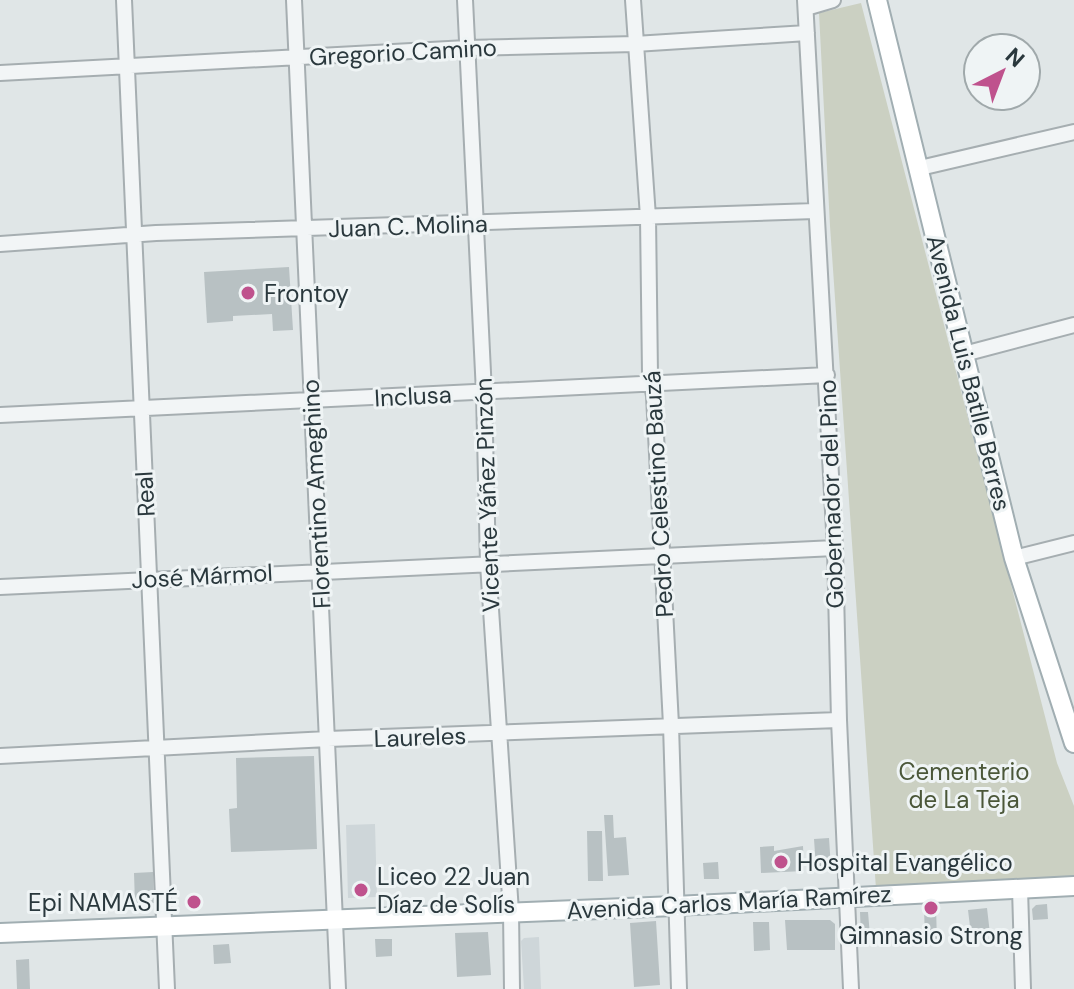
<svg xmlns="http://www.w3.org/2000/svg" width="1074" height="989" viewBox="0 0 1074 989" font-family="'DM Sans',sans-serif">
	<rect width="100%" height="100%" fill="#e0e6e7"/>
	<path fill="#ced6d9" d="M375,824L377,897L348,898L346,825Z
		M539,937L541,989H524L521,941L524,938Z"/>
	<path fill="#cbd0c2" d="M861,3L1057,763L1074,806V881L876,889L830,226L819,13Z"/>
	<path fill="#b8c1c3" d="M289,267L293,330L273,331L272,314L233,316V321L207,323L204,272Z
		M314,756L317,849L231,852L229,809L237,808L236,758Z
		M604,815H613L614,838L626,837L629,875L608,876Z
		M587,831H602L603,881H588Z
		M829,838L831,868H816L814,839Z
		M774,846V851L803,846L804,871L761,873L760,847Z
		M718,862L719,879H704L703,863Z
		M153,872L154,903L135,904L134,873Z
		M1047,904L1048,919L1033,920L1032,909L1036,905Z
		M924,906H936L937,943H925Z
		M987,908L990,934L971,935L968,910Z
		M860,912H868L870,936L861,937Z
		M785,920H830L835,924V950H787Z
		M656,921L660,985L634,987L630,923Z
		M753,922H769L770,950L754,951Z
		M488,932L491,975L457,977L455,933Z
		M375,939H392V956L376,957Z
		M229,944L231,963L214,964L213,945Z
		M29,959L30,989H17L16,960Z"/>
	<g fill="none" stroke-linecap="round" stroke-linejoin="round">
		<g stroke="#a6aeb1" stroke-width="18">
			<path id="minor" d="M124,0L167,989
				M294,0L338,989
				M465,0L484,393L488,564L511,912L512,989
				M633,0L648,217L650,374L654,396L671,725L679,989
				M805,0L835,548L839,720L851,989
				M806,8L833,0
				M0,73L467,48L635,44L807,33
				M920,168L1074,132
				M0,244L156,233L815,211
				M964,354L1074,325
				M0,415L827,375
				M1014,558L1074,543
				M0,587L835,548
				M0,756L328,739L839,720
				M1020,889L1023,989"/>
		</g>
		<g stroke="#a1aeb2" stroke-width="22">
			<path id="major" d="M877,0L1014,558L1074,743
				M0,933L675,906L1074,886"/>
		</g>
		<use href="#minor" stroke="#f2f5f6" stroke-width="14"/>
		<use href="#major" stroke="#fff" stroke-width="18"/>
	</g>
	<g fill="#bf528d" stroke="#eff4f5" stroke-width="3">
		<circle cx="248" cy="293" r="8"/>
		<circle cx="781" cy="862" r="8"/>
		<circle cx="361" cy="890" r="8"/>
		<circle cx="194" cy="902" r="8"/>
		<circle cx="931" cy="908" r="8"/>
	</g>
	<g text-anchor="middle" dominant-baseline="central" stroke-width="6" stroke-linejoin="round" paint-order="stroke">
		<g font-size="24" fill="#2a383d" stroke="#eff4f5">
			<text transform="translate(403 52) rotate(-3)">Gregorio Camino</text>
			<text transform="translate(408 226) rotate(-2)">Juan C. Molina</text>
			<text transform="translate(969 373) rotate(76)">Avenida Luis Batlle Berres</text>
			<text transform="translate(413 396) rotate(-3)">Inclusa</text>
			<text transform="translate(145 494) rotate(-93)">Real</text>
			<text transform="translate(316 494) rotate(-93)">Florentino Ameghino</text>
			<text transform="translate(658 494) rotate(-93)">Pedro Celestino Bauzá</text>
			<text transform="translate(831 494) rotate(-92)">Gobernador del Pino</text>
			<text transform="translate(487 495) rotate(-92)">Vicente Yáñez Pinzón</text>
			<text transform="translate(202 576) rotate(-3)">José Mármol</text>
			<text transform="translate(420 737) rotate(-2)">Laureles</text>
			<text transform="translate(729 902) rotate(-3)">Avenida Carlos María Ramírez</text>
		</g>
		<g font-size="24" fill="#2a383d" stroke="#eff4f5" text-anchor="start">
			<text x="264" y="293">Frontoy</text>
			<text x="797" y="862">Hospital Evangélico</text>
			<text x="377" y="876">Liceo 22 Juan<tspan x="377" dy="28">Díaz de Solís</tspan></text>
			<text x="178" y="902" text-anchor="end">Epi NAMASTÉ</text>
			<text x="931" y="935" text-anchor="middle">Gimnasio Strong</text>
		</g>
		<g font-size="24" fill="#4b5739" stroke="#eff4f5">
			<text x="964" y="771">Cementerio<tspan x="964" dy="28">de La Teja</tspan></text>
		</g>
	</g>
	<g transform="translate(1002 72) rotate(42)"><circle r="38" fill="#eff4f5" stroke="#a0a9ab" stroke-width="2"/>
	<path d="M0-6L14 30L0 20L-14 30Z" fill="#bf528d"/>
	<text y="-12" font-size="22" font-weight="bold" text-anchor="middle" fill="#2a383d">N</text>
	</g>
</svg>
